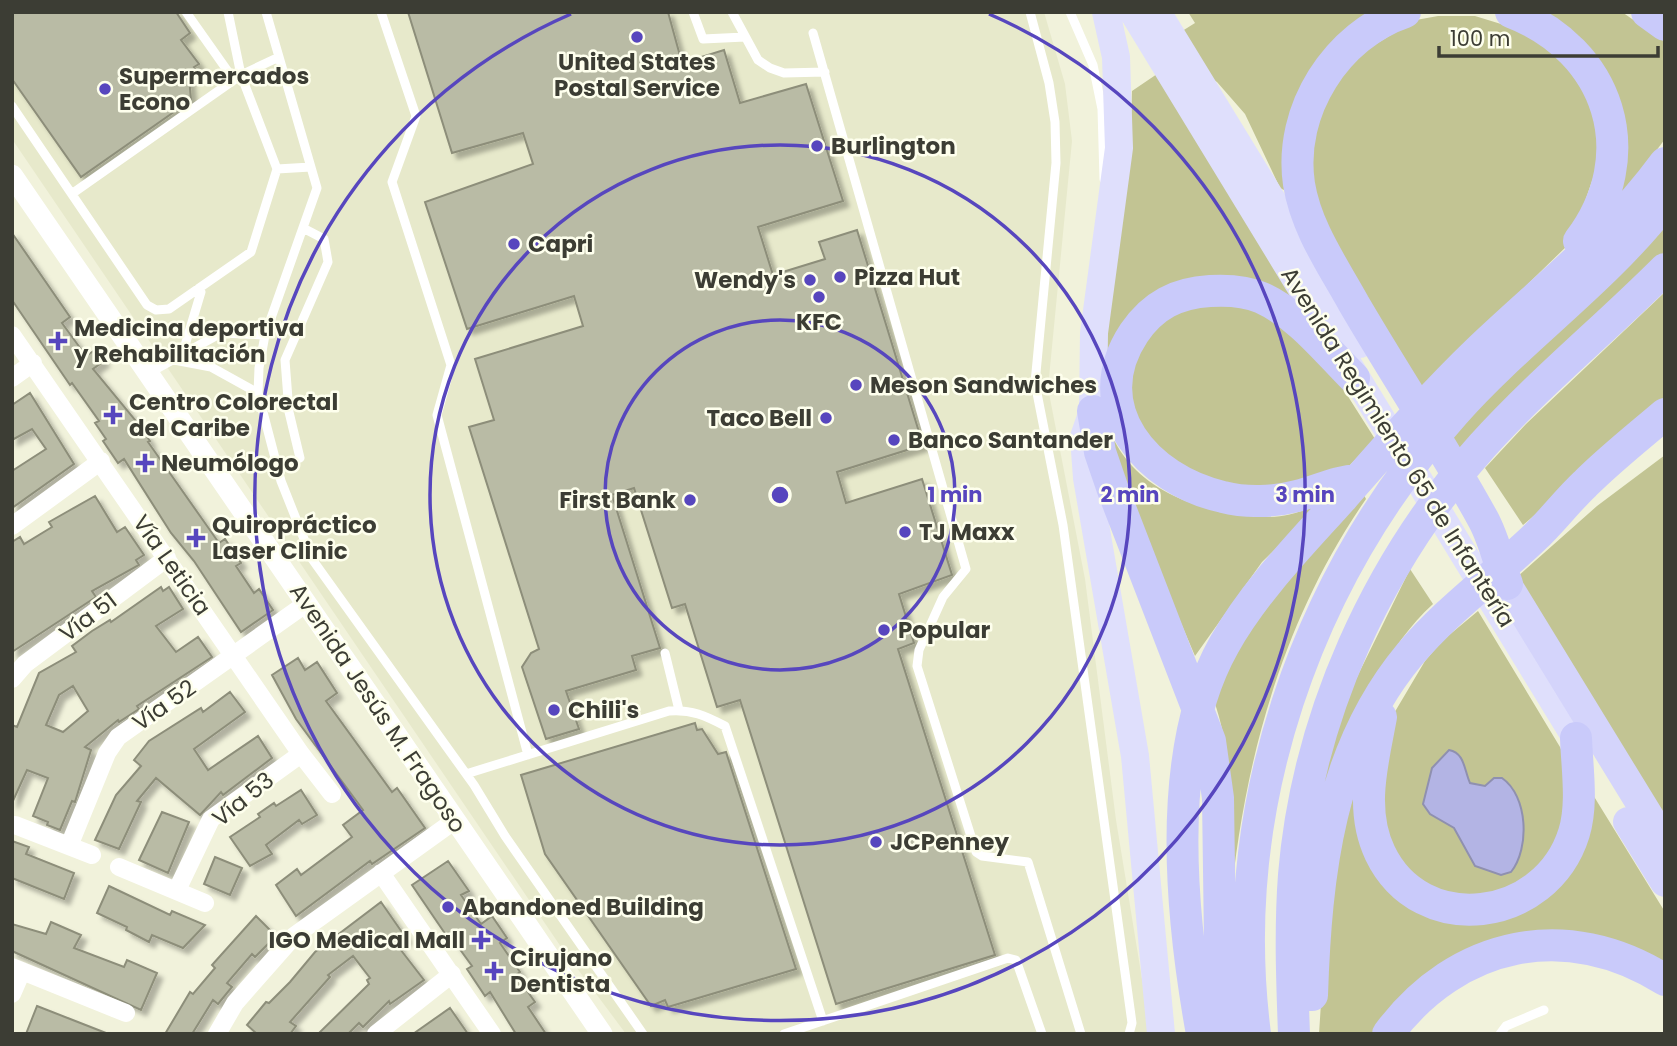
<svg xmlns="http://www.w3.org/2000/svg" width="1677" height="1046" viewBox="0 0 1677 1046" font-family="Poppins,sans-serif">
	<defs>
		<filter id="shadow"><feDropShadow dx="5.5" dy="5.5" stdDeviation="2" flood-color="#0004"/></filter>
	</defs>
	<rect width="100%" height="100%" fill="#f1f2db"/>
	<path fill="#e7e9cb" d="M12,12H1044L1065,84L1072,141L1048,388L1085,579L1116,820L1151,1034H626L559,944L12,139Z"/>
	<path fill="#c2c493" d="M1188,12H1379L1367,18L1284,190L1280,188L1245,114L1217,82L1199,70L1179,33L1195,23Z
		M1532,12H1622L1665,42V139L1617,203L1624,137Z
		M1438,16H1475L1514,28L1531,37L1564,63L1588,98L1602,152L1571,242L1420,389L1327,240L1306,152L1341,65L1416,20Z
		M1160,72L1296,300L1287,307C1125,199 1006,461 1215,510C1251,518 1285,523 1318,503L1320,505L1262,562L1195,656L1172,602L1163,593C1137,529 1107,467 1101,397C1098,353 1106,309 1113,265C1122,207 1131,150 1132,91Z
		M1665,218V254L1460,451L1451,436Z
		M1665,292V403L1523,525L1485,468L1526,424Z
		M1219,302L1264,310L1330,368L1375,439L1350,465L1321,481L1234,489L1159,457L1128,399L1134,358L1153,328L1178,311Z
		M1665,455V820L1517,577L1597,506Z
		M1362,491L1366,499C1282,620 1243,764 1230,909C1229,841 1237,765 1214,701L1244,634Z
		M1410,569L1433,604C1375,657 1350,738 1319,809L1330,749L1356,679Z
		M1478,611L1560,747L1567,764V837L1512,894L1432,895L1383,848L1375,821L1393,715L1425,661L1442,641Z
		M1355,790L1387,883L1519,910L1590,790L1665,912V973L1541,937L1377,1034H1319L1329,881Z"/>
	<path fill="#b3b4e4" stroke="#8f90af" stroke-width="2" d="M1449,750C1465,753 1464,770 1470,783L1485,786L1494,778H1502C1528,796 1530,848 1511,872L1501,875L1475,866L1454,828L1430,814L1423,804L1432,768Z"/>
	<path fill="#b9bba5" stroke="#8d8e7a" stroke-width="2" fill-rule="evenodd" filter="url(#shadow)" d="M12,12H176L190,33L181,40L199,64L194,67L197,72L189,77L191,100L81,177L12,79Z
		M408,12H668L682,63L724,50L740,103L806,84L843,201L758,227L773,275L825,259L819,242L857,230L923,445L837,472L846,503L922,479L952,575L899,594L914,643L898,649L995,955L836,1004L740,700L717,707L685,604L672,608L634,488L612,495L660,648L632,656L636,670L566,691L579,729L546,739L522,667L531,653L539,649L469,427L494,420L475,359L583,326L574,296L467,329L425,202L533,164L523,133L452,153Z
		M12,233L70,317L62,323L86,356L95,350L104,361L93,369L136,421L150,441L148,442L219,543L225,539L241,563L236,566L254,593L259,589L273,610L241,632L194,561L171,533L124,459L118,463L103,441L106,439L95,423L99,421L72,383L70,385L12,300Z
		M30,393L74,464L12,508V471L46,449L32,429L12,440V405Z
		M95,496L117,532L125,527L144,555L136,560L139,565L92,591L96,597L12,652V542L20,537L24,544L52,527L49,522Z
		M161,587L163,591L169,587L183,609L156,626L176,652L198,637L212,657L137,706L139,709L119,722L118,720L85,747L91,750L75,802L72,801L60,830L47,825L48,822L33,816L48,778L27,770L12,803V725L17,727L39,673L76,652L72,646L92,631L110,620L111,622ZM73,686L88,711L63,732L46,725L59,695Z
		M298,658L305,670L317,662L337,693L326,701L392,792L397,788L425,828L372,864L370,861L296,916L276,885L297,869L301,875L352,837L343,825L363,810L296,719L272,675Z
		M230,692L245,712L194,749L208,770L258,736L272,758L223,795L221,792L200,815L156,778L137,801L141,802L119,849L95,840L116,795L141,766L134,760L149,741L201,708L203,712Z
		M695,723L697,730L702,729L718,754L726,752L796,969L668,1007L665,1000L651,1006L545,854L521,775Z
		M301,790L317,815L302,824L299,820L266,845L272,854L250,866L230,837L260,817L258,814L274,803L276,806Z
		M162,812L189,822L168,873L139,860Z
		M12,841L29,847L26,854L74,873L64,899L12,878Z
		M215,857L242,868L230,895L204,884Z
		M448,861L469,891L461,895L481,924L492,916L507,938L500,943L520,972L516,975L535,1002L528,1007L546,1034H516L490,992L485,996L467,969L472,966L448,933L446,935L412,885Z
		M109,886L170,915L172,911L205,925L183,948L152,935L149,942L126,930L127,927L97,913Z
		M381,902L406,938L397,945L424,980L390,1004L389,1001L363,1027L359,1023L348,1034H318L369,984L367,980L370,978L353,956L328,975L330,977L290,1022L296,1026L290,1034H257L247,1025L266,1002L269,1003L290,982L315,952Z
		M256,916L276,936L255,957L252,954L227,983L232,987L218,1004L213,1000L192,1034H165L190,992L193,994L215,968L212,965Z
		M51,922L81,935L74,948L124,967L127,960L157,973L141,1010L12,951V924L46,934Z
		M37,1006L106,1033V1034H26Z
		M450,1008L468,1034H413Z"/>
	<g fill="none" stroke-linecap="round" stroke-linejoin="round">
		<path stroke="#fff" stroke-width="9" d="M186,12L234,80
			M266,12L317,188L265,335L259,368L258,393L281,481L312,559L474,785L505,836L643,1034
			M381,12L416,116L392,182L451,365L437,415L528,755
			M693,12L703,39L745,37
			M732,12L758,60L770,68L784,73L825,72
			M1030,12L1049,83L1055,122L1056,163L1035,383L1063,525L1132,1023L1129,1034
			M1070,12L1093,65L1102,109L1104,179
			M813,33L966,569L943,597L919,650L917,666L976,852L982,856L1028,862L1081,1034
			M12,106L147,305L156,310L169,309L251,252L277,169L241,75L228,12
			M277,169L311,167
			M73,193L241,75L279,57
			M183,352L201,292L199,288
			M169,359L211,367L258,393
			M149,373L221,333L265,335
			M300,458L289,412L285,360L328,262L324,239L303,228
			M665,653L679,710
			M466,774L669,711C691,709 706,716 725,726L823,1021
			M784,1034L1008,958L1016,960L1042,1034
			M1500,1034L1506,1026L1544,1010"/>
		<path stroke="#fff" stroke-width="18" d="M12,335L301,754L332,794
			M12,378L33,363
			M12,526L101,461
			M12,679L25,664L167,558
			M15,825L92,855
			M69,846L107,753L118,737L307,603
			M119,867L205,903
			M381,873L492,1034
			M177,890L211,819L301,754
			M12,967L126,1013
			M12,994L22,971
			M217,1034L235,1003L294,936L454,821
			M376,1034L452,974"/>
		<path stroke="#fff" stroke-width="21" d="M12,175L602,1034"/>
		<path stroke="#dfdffc" stroke-width="28" d="M1106,12L1116,57L1119,148L1094,333L1093,411L1084,437L1087,478L1135,756L1161,1034
			M1133,12L1576,738
			M1157,12L1360,344"/>
		<path stroke="#d4d4fb" stroke-width="30" d="M1507,585L1665,843
			M1628,822L1665,882"/>
		<path stroke="#c9cafa" stroke-width="32" d="M1405,12C1337,35 1288,110 1299,184C1306,228 1333,266 1354,304C1396,376 1443,446 1483,519C1494,539 1499,563 1507,584
			M1511,12C1610,50 1644,155 1579,241
			M1647,12L1665,25
			M1354,378C1326,350 1299,315 1262,298C1246,291 1227,290 1210,291C1177,293 1153,305 1134,333C1084,408 1147,480 1223,497C1246,503 1274,502 1297,496C1318,491 1336,481 1358,480
			M1093,411L1100,452L1113,490L1210,741L1218,798L1220,942L1233,1034
			M1381,717C1373,761 1359,809 1380,853C1421,939 1546,923 1574,833C1583,804 1577,768 1576,738
			M1312,995C1316,874 1329,751 1410,654C1446,611 1493,577 1534,538C1552,521 1567,501 1585,484C1610,459 1638,437 1665,414
			M1202,1034C1181,918 1164,751 1224,645C1255,590 1301,544 1343,497C1387,447 1431,396 1479,350C1545,287 1610,238 1665,163
			M1255,1034C1226,809 1305,580 1455,412C1521,338 1604,281 1665,202
			M1294,1034C1292,981 1290,928 1294,875C1307,718 1377,563 1482,446C1539,383 1605,329 1665,269
			M1388,1034C1457,941 1567,918 1665,980"/>
	</g>
	<g fill="none" stroke="#5746be" stroke-width="3.5">
		<circle cx="780" cy="495" r="175"/>
		<circle cx="780" cy="495" r="350"/>
		<path d="M989 14A525 525 0 1 1 571 14"/>
	</g>
	<g fill="#5746be" stroke="#feffed" stroke-width="2.5">
		<circle cx="637" cy="37" r="7"/>
		<circle cx="105" cy="89" r="7"/>
		<circle cx="817" cy="146" r="7"/>
		<circle cx="514" cy="244" r="7"/>
		<circle cx="840" cy="277" r="7"/>
		<circle cx="810" cy="280" r="7"/>
		<circle cx="819" cy="297" r="7"/>
		<path d="M54.5 330.5h7v7h7v7h-7v7h-7v-7h-7v-7h7z"/>
		<circle cx="856" cy="385" r="7"/>
		<path d="M109.5 404.5h7v7h7v7h-7v7h-7v-7h-7v-7h7z"/>
		<circle cx="826" cy="418" r="7"/>
		<circle cx="894" cy="440" r="7"/>
		<path d="M141.5 452.5h7v7h7v7h-7v7h-7v-7h-7v-7h7z"/>
		<circle cx="690" cy="500" r="7"/>
		<circle cx="905" cy="532" r="7"/>
		<path d="M192.5 527.5h7v7h7v7h-7v7h-7v-7h-7v-7h7z"/>
		<circle cx="884" cy="630" r="7"/>
		<circle cx="554" cy="710" r="7"/>
		<circle cx="876" cy="842" r="7"/>
		<circle cx="448" cy="907" r="7"/>
		<path d="M477.5 929.5h7v7h7v7h-7v7h-7v-7h-7v-7h7z"/>
		<path d="M490.5 960.5h7v7h7v7h-7v7h-7v-7h-7v-7h7z"/>
	</g>
	<g text-anchor="middle" dominant-baseline="central" stroke-width="5" stroke-linejoin="round" paint-order="stroke">
		<g font-size="23" font-weight="bold" fill="#3c3d34" stroke="#feffed" text-anchor="start">
			<text x="637" y="62" text-anchor="middle">United States<tspan x="637" dy="26">Postal Service</tspan></text>
			<text x="119" y="76">Supermercados<tspan x="119" dy="26">Econo</tspan></text>
			<text x="831" y="146">Burlington</text>
			<text x="528" y="244">Capri</text>
			<text x="854" y="277">Pizza Hut</text>
			<text x="796" y="280" text-anchor="end">Wendy's</text>
			<text x="819" y="322" text-anchor="middle">KFC</text>
			<text x="74" y="328">Medicina deportiva<tspan x="74" dy="26">y Rehabilitación</tspan></text>
			<text x="870" y="385">Meson Sandwiches</text>
			<text x="129" y="402">Centro Colorectal<tspan x="129" dy="26">del Caribe</tspan></text>
			<text x="812" y="418" text-anchor="end">Taco Bell</text>
			<text x="908" y="440">Banco Santander</text>
			<text x="161" y="463">Neumólogo</text>
			<text x="676" y="500" text-anchor="end">First Bank</text>
			<text x="212" y="525">Quiropráctico<tspan x="212" dy="26">Laser Clinic</tspan></text>
			<text x="919" y="532">TJ Maxx</text>
			<text x="898" y="630">Popular</text>
			<text x="568" y="710">Chili's</text>
			<text x="890" y="842">JCPenney</text>
			<text x="462" y="907">Abandoned Building</text>
			<text x="465" y="940" text-anchor="end">IGO Medical Mall</text>
			<text x="510" y="958">Cirujano<tspan x="510" dy="26">Dentista</tspan></text>
		</g>
		<g font-size="23" fill="#3c3d34" stroke="#feffed">
			<text transform="translate(1398 447) rotate(58)">Avenida Regimiento 65 de Infantería</text>
			<text transform="translate(172 565) rotate(55)">Vía Leticia</text>
			<text transform="translate(88 617) rotate(-37)">Vía 51</text>
			<text transform="translate(164 705) rotate(-35)">Vía 52</text>
			<text transform="translate(378 708) rotate(56)">Avenida Jesús M. Fragoso</text>
			<text transform="translate(243 799) rotate(-39)">Vía 53</text>
		</g>
	</g>
	<circle cx="780" cy="495" r="10" fill="#5746be" stroke="#feffed" stroke-width="3.5"/>
	<g font-size="21" text-anchor="middle" font-weight="bold" fill="#5746be" stroke="#feffed" stroke-width="5" stroke-linejoin="round" paint-order="stroke">
		<text x="955" y="502">1 min</text>
		<text x="1130" y="502">2 min</text>
		<text x="1305" y="502">3 min</text>
	</g>
	<rect width="1677" height="1046" fill="none" stroke="#3c3d34" stroke-width="28"/>
	<path d="M1439 46v10h219v-10" fill="none" stroke="#3c3d34" stroke-width="3.5"/>
	<text x="1450" y="46" font-size="21" fill="#3c3d34" stroke="#feffed" stroke-width="5" paint-order="stroke">100 m</text>
</svg>
